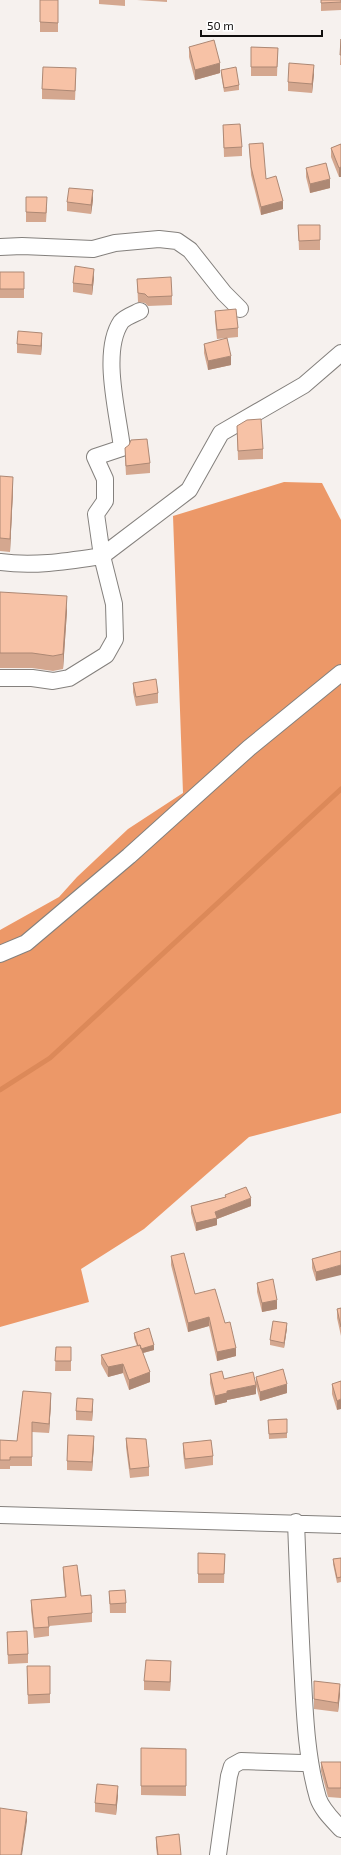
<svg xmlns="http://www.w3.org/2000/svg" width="341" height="1855" viewBox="0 0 341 1855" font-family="'Exo 2',sans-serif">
	<rect width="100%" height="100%" fill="#f6f1ee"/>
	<path fill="#ec9868" d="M284,482L322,483L341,520V1113L249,1137L144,1229L81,1269L89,1302L0,1327V930L59,897L77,877L128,829L183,793L173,516Z"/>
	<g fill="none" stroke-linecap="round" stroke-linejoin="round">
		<path stroke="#dc8959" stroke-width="5" d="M0,1090L50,1058L341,789"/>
		<g stroke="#84807d" stroke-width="18">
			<path id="minor" d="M0,247L22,246L93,249L115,243L159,239L177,241L190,250L224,293L240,309
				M0,562C34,567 69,561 102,556L96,514L105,501V479L95,457L122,448C118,413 101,352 121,322C125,317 134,314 140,311
				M0,678H32L53,681L69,678L106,655L115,639L114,604L102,556L189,490L221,433L304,385L341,353
				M0,954L26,943L129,856L249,748L341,673
				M0,1515L341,1525
				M296,1522C298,1575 300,1628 303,1680C305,1719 307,1760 318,1798C322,1810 333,1820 341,1829
				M218,1855L229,1776L232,1766L241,1761L302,1763L310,1761"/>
		</g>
		<use href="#minor" stroke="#fff" stroke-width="16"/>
	</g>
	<path fill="#d4a78f" d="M40,0H58V32H40Z
		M99,0H125V6L99,4Z
		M137,0H167V2Z
		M321,0H341V10L321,11Z
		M341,39V65H340Z
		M189,47L220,73L195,80L189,57Z
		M251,47L278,48L277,76H251Z
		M221,70L239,85V90L224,92L221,74Z
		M314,74L312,93L288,91V82Z
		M76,78L75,100L42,99V89Z
		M223,125L242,147V156L224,157Z
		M249,144L266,179L283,209L261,215L251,175Z
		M341,144V177H339L331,157V148Z
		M306,168L330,188L310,193L306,177Z
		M93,200L91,214L67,211V202Z
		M47,207L46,222H26V212Z
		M298,225H320V250H299Z
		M0,272H24V298H0Z
		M94,278L92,295L73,292V283Z
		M137,279L172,296V305L148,306L145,303L138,302Z
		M215,311L238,328V337L217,339L215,320Z
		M42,343L41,355L17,353V344Z
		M204,344L231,365L208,370L204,353Z
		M237,426L263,449V459L238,460Z
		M125,448L150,463V473L126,475L125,457Z
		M0,476L13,490L10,552L0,551Z
		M0,592L67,611L63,669L53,671L32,668H0Z
		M133,683L158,693V703L136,706L133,692Z
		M225,1195L251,1206L217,1219V1225L196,1231L191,1213V1206L225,1197Z
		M341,1251L316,1281L312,1268V1259Z
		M171,1256L195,1294L225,1323L236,1356L217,1361L209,1326L188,1332L171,1265Z
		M257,1283L277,1309L262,1312L257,1292Z
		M341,1308V1336L337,1318V1309Z
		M287,1328L284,1348L270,1345V1340Z
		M134,1333L154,1350L143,1353L150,1382L129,1390L123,1373L108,1377L101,1364V1355L137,1346L134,1338Z
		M56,1347H71V1371H55Z
		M210,1374L224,1379L256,1394L227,1400V1402L215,1405L210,1383Z
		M256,1377L287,1393L260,1401L256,1386Z
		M341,1381L337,1410L332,1394V1384Z
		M23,1391L51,1403L49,1433L32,1432V1466H10V1469H0V1440L17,1441Z
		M93,1408L92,1421L76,1420V1411Z
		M287,1419V1438L269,1439L268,1420Z
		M126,1438L149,1467V1476L130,1478L126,1447Z
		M183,1443L213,1456V1465L185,1469L183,1453Z
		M94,1445L92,1471L67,1470V1461Z
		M198,1553L225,1554L224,1583H198Z
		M341,1558V1582L337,1583L333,1564V1559Z
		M63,1567L81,1596L92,1613V1622L49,1626V1636L34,1638L31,1610V1600L65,1597L63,1576Z
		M109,1591L126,1603V1613H110Z
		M7,1632L28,1654V1663L8,1664Z
		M27,1666H50V1703L28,1704Z
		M171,1671L170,1691L144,1690V1681Z
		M314,1681L340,1694L338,1712L314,1709Z
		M141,1748L186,1749V1796L141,1795Z
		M321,1762L341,1785V1798L328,1797L321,1771Z
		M118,1795L116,1815L95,1812V1803Z
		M156,1837L181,1855H157L156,1847Z"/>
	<path fill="#ad8874" d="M220,63V73L195,80V70Z
		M314,65V74L312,93V84Z
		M341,167V177H339V168Z
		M330,179V188L310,193V184Z
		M93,190V200L91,214V205Z
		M283,201V209L261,215V207Z
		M94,269V278L92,295V285Z
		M42,333V343L41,355V346Z
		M231,356V365L208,370V361Z
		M13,477V490L10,552V539Z
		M67,596V611L63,669V654Z
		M251,1198V1206L217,1219V1225L196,1231V1223L215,1212Z
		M341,1265V1275L316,1281V1272Z
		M277,1300V1309L262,1312V1303Z
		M209,1317V1326L188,1332V1323Z
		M287,1323V1328L284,1348V1343Z
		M154,1345V1350L139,1354V1349Z
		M236,1348V1356L217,1361V1352Z
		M123,1364V1373L108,1377V1367Z
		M150,1372V1382L129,1390V1380Z
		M287,1384V1393L260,1401V1392Z
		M256,1385V1394L227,1400V1402L215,1405V1396L227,1391Z
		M51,1393V1403L49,1433V1424Z
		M93,1399V1408L92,1421V1412Z
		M341,1399V1409L337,1410V1401Z
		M94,1436V1445L92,1471V1462Z
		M171,1661V1671L170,1691V1682Z
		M340,1684V1694L338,1712V1703Z
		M118,1786V1795L116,1815V1805Z
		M27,1812V1821L22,1855H21Z"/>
	<path fill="#f7c2a6" stroke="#ad8874" d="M40,0H58V23L40,22Z
		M321,0H341V2L321,3Z
		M341,39V55H340Z
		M214,40L220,63L195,70L189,47Z
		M251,47L278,48L277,67H251Z
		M289,63L314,65L312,84L288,82Z
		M43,67L76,68L75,91L42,89Z
		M236,67L239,85L224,88L221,70Z
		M240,124L242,147L224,148L223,125Z
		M263,143L266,179L276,176L283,201L261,207L251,167L249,144Z
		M341,144V167L339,168L331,148Z
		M326,163L330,179L310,184L306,168Z
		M69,188L93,190L91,205L67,202Z
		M26,197H47L46,213L26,212Z
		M298,225H320V240L299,241Z
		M75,266L94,269L92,285L73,283Z
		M0,272H24V289H0Z
		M171,277L172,296L148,297L145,294L138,293L137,279Z
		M236,309L238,328L217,330L215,311Z
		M18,331L42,333L41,346L17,344Z
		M227,338L231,356L208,361L204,344Z
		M261,419L263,449L238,451L237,426L247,420Z
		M147,439L150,463L126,466L125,448L129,445L131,440Z
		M0,476L13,477L10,539L0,538Z
		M0,592L67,596L63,654L53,656L32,653H0Z
		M156,679L158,693L136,697L133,683Z
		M246,1187L251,1198L215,1212L217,1218L196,1223L191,1206L226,1197L225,1195Z
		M341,1251V1265L316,1272L312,1259Z
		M184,1253L195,1294L215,1289L225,1323L230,1322L236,1348L217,1352L209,1317L188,1323L171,1256Z
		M273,1279L277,1300L262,1303L257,1283Z
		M341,1308V1327L337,1309Z
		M273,1321L287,1323L284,1343L270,1340Z
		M149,1328L154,1345L141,1349L140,1345L138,1346L134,1333Z
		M140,1345L150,1372L129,1380L123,1364L108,1367L101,1355Z
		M56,1347H71V1361H55Z
		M283,1369L287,1384L260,1392L256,1377Z
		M222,1371L224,1379L253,1372L256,1385L227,1391V1393L215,1396L210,1374Z
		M341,1381V1399L337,1401L332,1384Z
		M23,1391L51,1393L49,1424L32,1422V1457H10V1460H0V1440L17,1441Z
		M77,1398L93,1399L92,1412L76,1411Z
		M287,1419V1433L269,1434L268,1420Z
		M68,1435L94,1436L92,1462L67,1461Z
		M126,1438L146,1439L149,1467L130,1469Z
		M211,1440L213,1456L185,1459L183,1443Z
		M198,1553L225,1554L224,1574H198Z
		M341,1558V1577L337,1578L333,1559Z
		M77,1565L81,1596L91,1595L92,1613L48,1617L49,1627L34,1628L31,1600L66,1597L63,1567Z
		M125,1590L126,1603L110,1604L109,1591Z
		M27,1631L28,1654L8,1655L7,1632Z
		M146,1660L171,1661L170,1682L144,1681Z
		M27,1666H50V1694L28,1695Z
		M314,1681L340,1684L338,1703L314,1699Z
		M141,1748L186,1749V1786H141Z
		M321,1762H341V1788H328Z
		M97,1784L118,1786L116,1805L95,1803Z
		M0,1808L27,1812L21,1855H0Z
		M179,1834L181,1855H158L156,1837Z"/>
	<path d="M201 30v6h121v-6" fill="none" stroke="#110f0e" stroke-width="2"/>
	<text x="207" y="30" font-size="12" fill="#110f0e" stroke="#ffffff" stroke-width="3" paint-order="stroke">50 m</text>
</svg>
